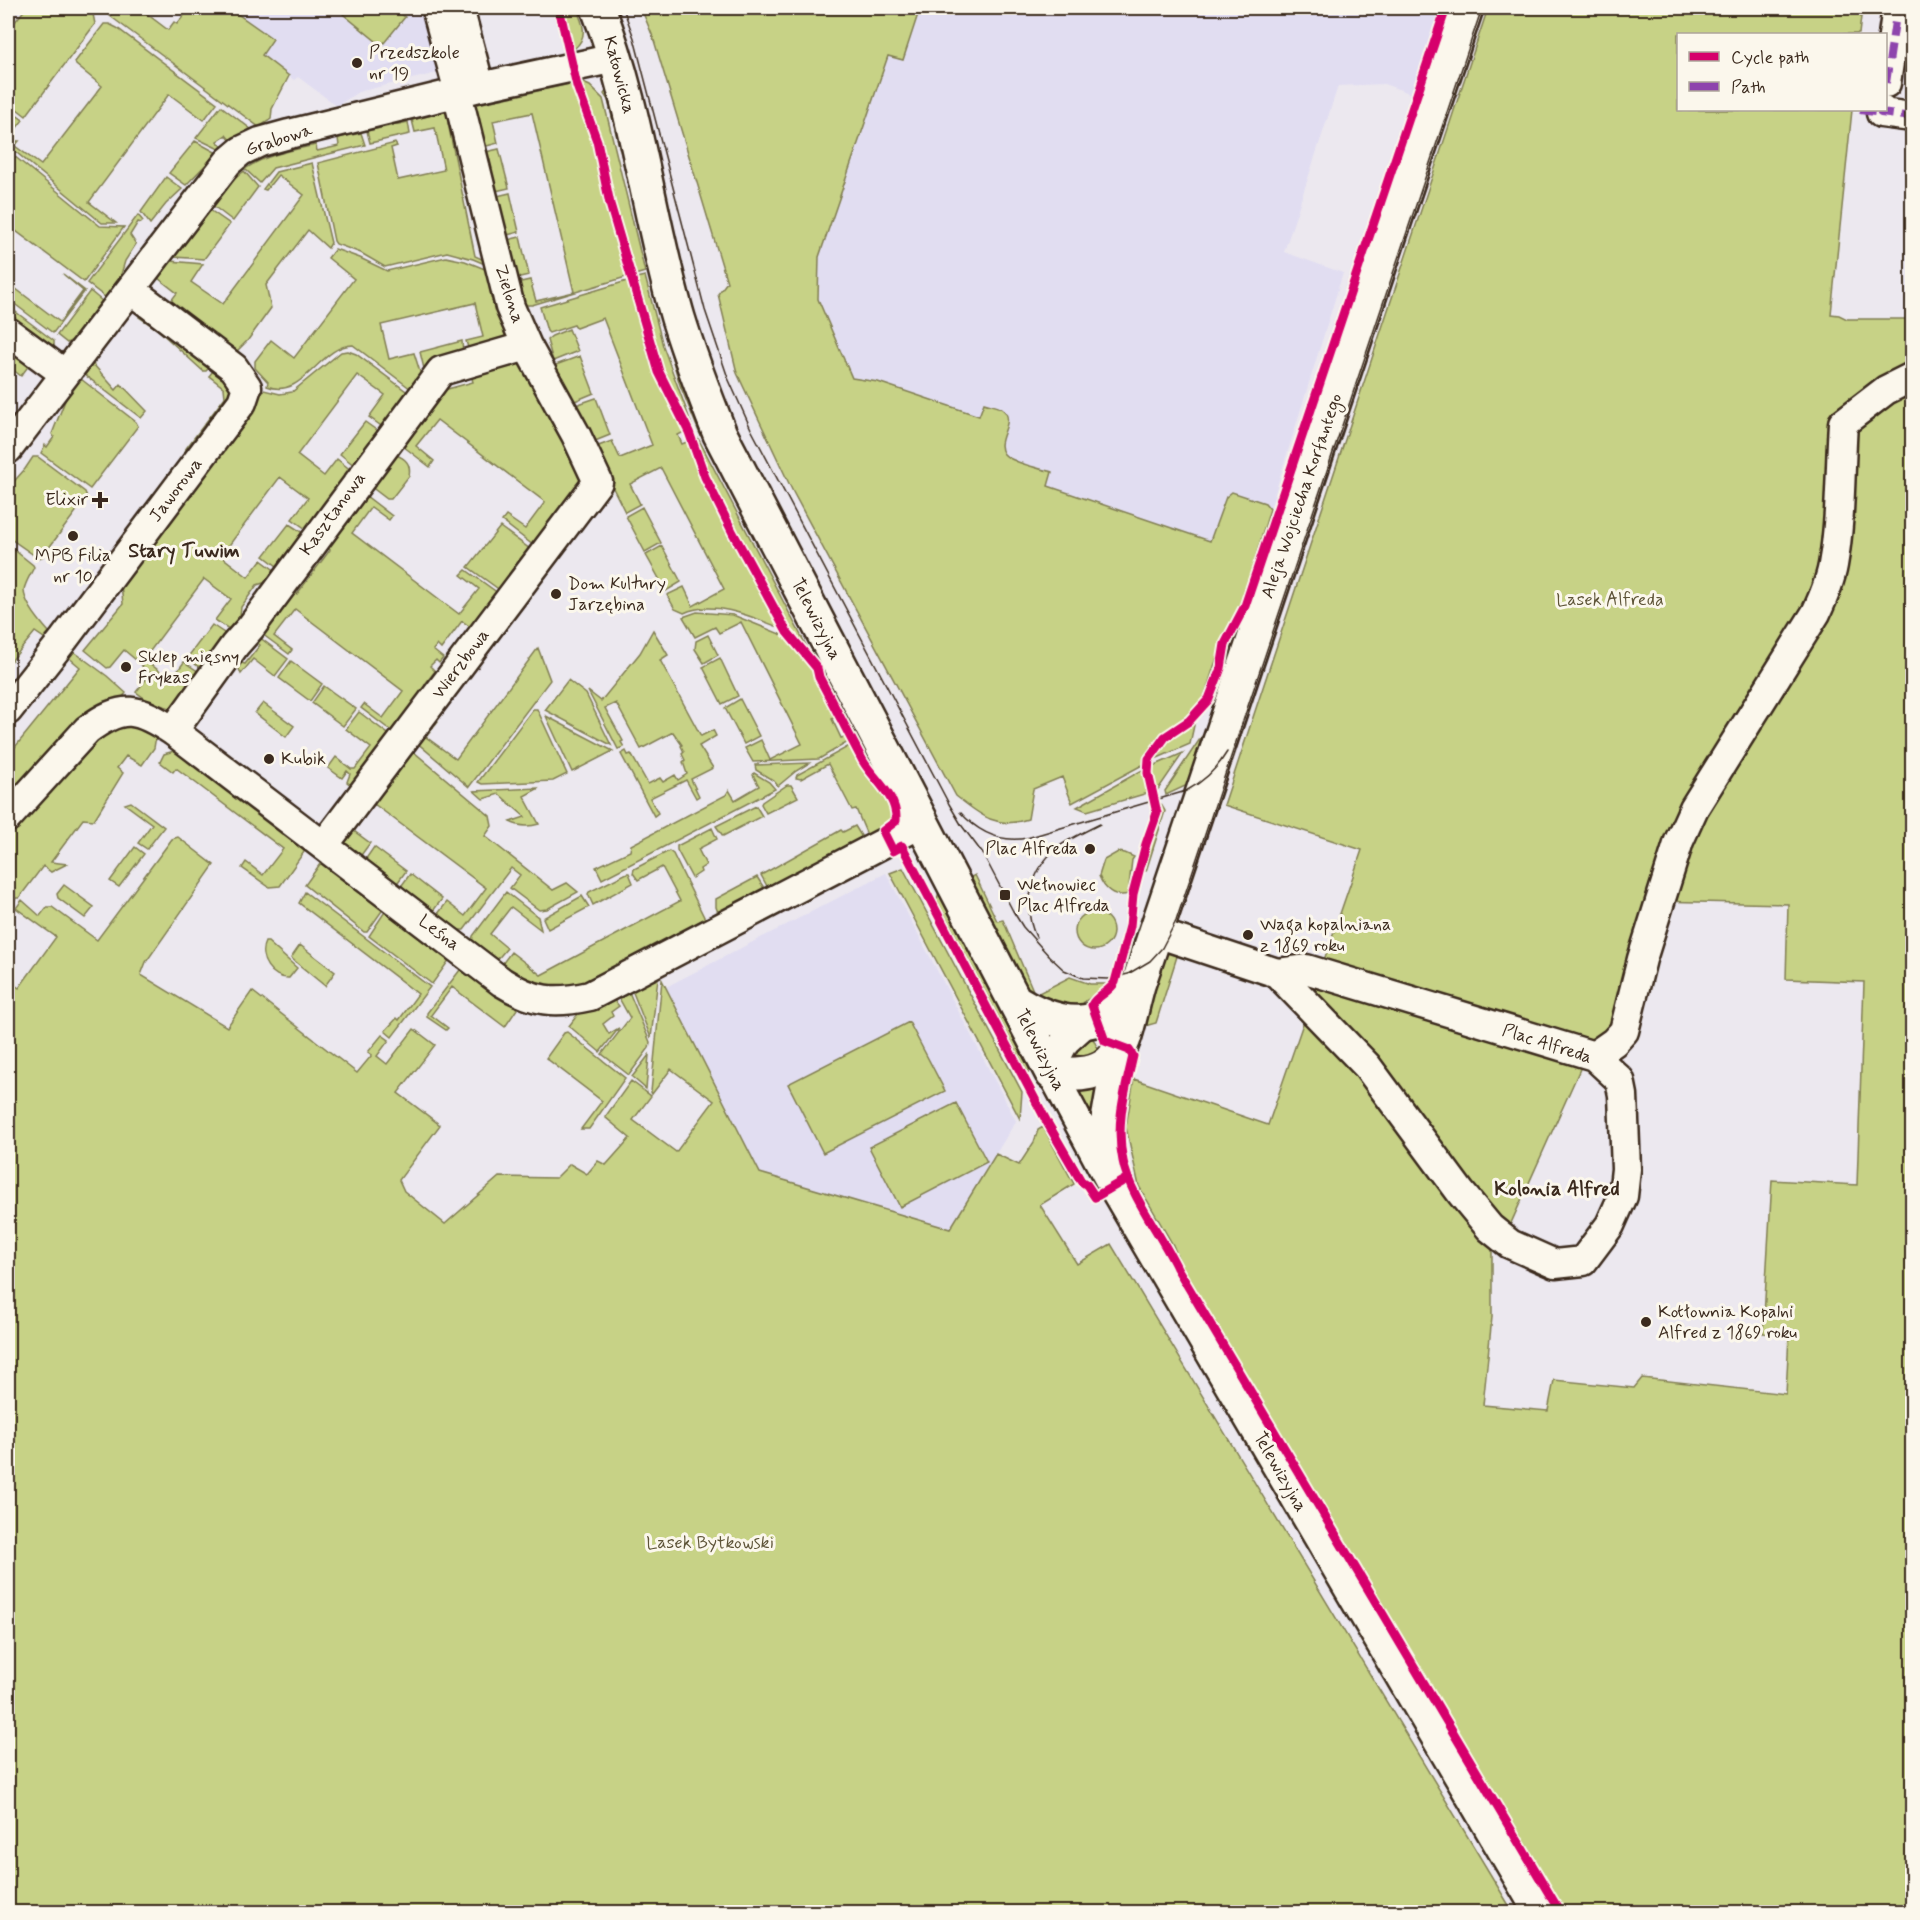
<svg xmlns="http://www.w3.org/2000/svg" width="1920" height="1920" viewBox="0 0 1920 1920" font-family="Mynerve,sans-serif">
	<rect width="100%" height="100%" fill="#ece8ef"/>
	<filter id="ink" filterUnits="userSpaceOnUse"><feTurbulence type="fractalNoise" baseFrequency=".0167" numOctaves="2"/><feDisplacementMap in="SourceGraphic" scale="12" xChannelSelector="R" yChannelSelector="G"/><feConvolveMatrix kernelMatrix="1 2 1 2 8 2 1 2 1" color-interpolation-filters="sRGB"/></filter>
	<g filter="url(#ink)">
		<path fill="#e1ddf1" d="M232,8H429L445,71L358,92L337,106L298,77L294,80L262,55L273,39L232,10Z
			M920,8H1457L1426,99L1384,84L1338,86L1284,252L1343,273L1270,509L1250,579L1106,524L852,378L818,299L819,257L888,56L903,60Z
			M886,873L1016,1121L950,1229L760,1173L666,987Z"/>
		<path fill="#c7d286" stroke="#817e52" stroke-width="1.5" d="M26,8H86L93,14L95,24L26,116L8,102V27L10,28Z
			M117,8H139L168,30L174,22L177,24L190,8H232V10L273,39L262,55L289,76L272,109L271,119L259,127L110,16Z
			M347,8H394L405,17L384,43L376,41L343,14Z
			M564,8H576C583,23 589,37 574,49Z
			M641,8H920L903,60L888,56L819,257L818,299L852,378L878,382L979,416L984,403C989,405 998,406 1002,409C1018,421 993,440 1004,454C1010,462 1041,469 1052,472L1048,486L1210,541L1226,497L1232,492L1265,503L1270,509L1239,611L1223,639L1203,700L1198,707L1190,744L1146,763L1072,803L1062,777L1033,789L1028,819C997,830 980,815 956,796L793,492L737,373L718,294L727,282L653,37Z
			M1488,8H1862L1859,34H1678V110H1852L1831,314L1839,315L1847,319H1912V1912H1558L1184,1272L1173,1245L1139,1186L1126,1127L1134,1079L1268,1125L1307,1012L1492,1246V1317L1483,1405L1548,1411L1554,1380L1634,1388L1642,1378L1786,1394L1789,1335L1763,1333L1772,1180L1857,1185L1864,982L1786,979L1788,904L1653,901L1623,1022L1597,1047L1322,966L1362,850L1224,805Z
			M104,24H109L117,28L217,103L204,120L169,94L89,202L116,223H102L11,148L14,141H19L15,146L41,165L102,86L76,65L75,62Z
			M581,82L590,86L603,99L645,272L635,275L610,186L603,142Z
			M570,84L583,111L595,148L603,197L626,277L532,305H525L515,298L512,284L530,280L536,301L574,292L532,113L493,121L498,143L479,148L473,105Z
			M607,90L611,95L818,658L699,432L680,385L662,325L608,100L604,94Z
			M221,106L252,130L231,141L226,135L217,141L222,146L219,149L196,138Z
			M8,109L23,120L8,139Z
			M456,109L459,120L448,123L475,256L493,264L494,268L473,259L447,252L385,267L361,253L336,244L334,241L318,163L395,143L397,146L391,148L398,180L444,170L435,128L415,132L412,120Z
			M408,122L410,134L370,143L367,131Z
			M361,133L365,145L273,168L260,183L245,169C265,155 293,150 316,145L317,151L339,146L338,138Z
			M195,141L217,153L186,185L169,173Z
			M499,149L509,188L491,192L481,153Z
			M8,151L100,226L124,227L84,282L8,225Z
			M312,163L331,243L328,248L308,230L266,285L271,308L248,340L236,352L167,306L177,293L158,278L170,261L203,264L191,282L223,304L304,195L278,175L266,190L263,189L276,172Z
			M244,171L258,187L233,221L212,205L231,182Z
			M166,177L182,189L166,204L150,224L141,212Z
			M510,193L519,232L507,235L497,196Z
			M210,210L230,224L204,259L174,257Z
			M138,215L143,221L141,223L138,222L130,235L136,244L125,261L120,278L105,297L87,283Z
			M520,237L529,275L511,279L507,240Z
			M335,249L360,258L387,271L446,257L465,261L495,273L509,331L507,342L470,354L466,341L483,337L475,303L381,325L389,359L414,353L421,375L411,389L353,345C320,345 303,401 267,386L268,382L255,368V361L271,340L294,358L354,279L328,258Z
			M63,274L85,291L53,333L8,299V283L60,322L83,291Z
			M645,276L663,346L693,428L660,363L636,278Z
			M627,281L650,361L662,391L686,431L678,435L682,444L689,441L695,462L716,507L783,629C755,618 714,599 684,613L675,609L667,595L684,587L693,606L724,589L661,468L630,484L640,504L625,512L593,448L612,441L620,458L652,445L603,318L576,328L574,325L549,333L547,331L540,307Z
			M90,291L102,301L74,339L67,343L57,335Z
			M8,306L54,341V346L49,343L43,350L41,342L8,317Z
			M141,314L211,366L206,371H203L158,330L139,317Z
			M569,329L578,351L553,361L547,340L552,336Z
			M462,341L463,354L425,373L420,352Z
			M8,348L30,364L21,376L8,366Z
			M348,351L356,354L410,394L384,428L369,417L385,395L357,375L297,455L324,476L337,459L353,472L309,531L292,519L308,498L280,477L221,556L248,577L261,560L277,572L270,581L257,585L241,607L239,625L232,631L215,620L231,599L204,579L144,659L171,680L184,662L202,674L174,709L150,702L136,692L151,673L142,667L143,666L124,650L110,667L107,668L85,650L123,604L120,574L264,390L280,394L292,392L341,352Z
			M521,355L586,480L538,549L502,521L506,516L525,529L545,502L437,420L416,446L434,461L430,467L399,443L444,390L473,382L469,367Z
			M580,356L594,393L570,403L553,366Z
			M93,364L116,390L121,384L147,411L141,418L85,375Z
			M215,368L235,387L193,457L184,451L225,397L224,388L209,376Z
			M81,379L136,422L138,426L90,489L41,453L45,445L47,447L54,437L52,434L66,398Z
			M596,398L610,435L590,443L570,407Z
			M365,422L379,432L355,466L340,454Z
			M698,438L807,647L810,658L790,632L736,528L704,465Z
			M389,453C402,456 412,461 409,476L391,499H387L370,486Z
			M33,457H38L85,492L87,497L42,557L38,558L8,537V488L25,469Z
			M361,496H366L392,516L389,520L371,507L352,533L459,614L479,589L461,575L466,570L502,596L476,631L462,621L441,649L437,645L433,650L443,658L439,663L436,660L430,666L435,671L425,684L427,687L398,736L361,708L364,704L383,718L403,691L295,609L274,636L292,650L289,654L254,628L291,591L297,594L330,550L318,541Z
			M642,507L661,543L645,552L626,516Z
			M289,524L306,535L281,569L264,556Z
			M500,527L534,552L504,593L468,567Z
			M8,545L33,565L34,567C31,574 25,583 24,590C24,603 41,623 49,632L44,638L35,632L8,665V562L10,558L8,556Z
			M662,546L681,582L666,591L646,555Z
			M697,612L733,615L785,636L814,671L837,716L832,719L841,738L848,736L850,741L819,759L753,762L745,748L761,740L770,760L802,744L741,622L719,633L715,627L695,637L683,617Z
			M212,625L227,635L203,670L187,658Z
			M653,630L668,655L660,660L701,736L713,730L716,736L699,746L713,768L691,779L699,796L696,798L686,780L650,798L658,813L654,816L621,754L626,751L628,755L631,754L648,784L660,778L663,782L675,775L678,780L687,774L683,762L685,760L682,754L684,752L681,746L682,745L673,732L641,749L616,703L605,708L623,741L621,742L624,747L618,749L588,691L601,701L640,653Z
			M251,631L288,659L275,676L253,659L241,674L236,661L245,664L260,645L248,635Z
			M708,635L718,655L704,663L695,649L696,641Z
			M538,648L550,680L469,787L415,741L431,714L438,722L426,737L456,759Z
			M73,651L107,676L126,693L121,699L96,706L8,798V750L11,752L80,667L67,656Z
			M720,658L738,696L722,704L703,667Z
			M291,661L322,684L310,701L279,678Z
			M568,680L586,694L611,745L545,710Z
			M324,686L356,709L343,726L312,703Z
			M740,699L759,736L744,744L725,708Z
			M263,703L294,726L286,737L255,713Z
			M533,709H537L567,774L553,781L482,784L478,782Z
			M359,712L396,740L357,790L347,782L350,774L347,771L342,778L328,768L336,757L351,769H355L371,748L346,729Z
			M546,716L613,751L572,772Z
			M130,725L144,729L156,736L154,748L142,765L126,756L117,768L123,773L94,820L83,819L51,862L67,864L51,872L43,866L19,898H16L8,909V835L10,836L105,733Z
			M1202,736L1195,758L1199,772L1196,781L1166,795L1165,791Z
			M853,744L867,772L878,783L894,817C891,827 878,831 869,835H867L856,809L852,810L828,764L801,779L796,778L797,775Z
			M408,750L415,753L490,816L492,826L485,836L553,890L567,883L578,892L547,909L539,910L510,888L520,875L511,868L464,930H458L437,915L447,902L465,916L486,888L374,804L354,831L370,843L359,858L344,842Z
			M174,751L181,753L302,846L304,852L280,886L269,887L242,868L246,862L263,875L283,849L176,768L173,772L160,762L164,754Z
			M1183,753L1157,791L1151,767Z
			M809,763L796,771L778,786L774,781L756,770L755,765Z
			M1144,769L1151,792L1087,811L1077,807Z
			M754,773L769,782L775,789L602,879L596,867L630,851L631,845L726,795L729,790L735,800L759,786L753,775Z
			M787,785H791L798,797L766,813L761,804L762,802Z
			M539,788L524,796L539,824C529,827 520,827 510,822L525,817L499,794L483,799L474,791Z
			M131,802L164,827L147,849L138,843L152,824L125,804Z
			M1161,804L1165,811L1146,871L1142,870L1159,816Z
			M756,806L762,816L723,836L716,826Z
			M855,826L863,839L771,888L767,886L761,875L841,830L843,832Z
			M712,828L717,839L698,849L706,865L700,869L701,872L692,878L677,850V846Z
			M178,837L214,865L146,962L141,975L227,1027L252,991L357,1073L372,1055L368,1052L382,1035L389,1040L377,1056L387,1064L414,1029L435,1045L398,1093L440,1125L399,1180L404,1191L445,1224L499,1177L556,1178L570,1164L587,1174L598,1161L606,1165L630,1138L605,1117L631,1081L651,1096L633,1120L676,1152L714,1101L671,1069L652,1094L651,1092L662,980L760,1173L950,1229L996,1154L1019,1165L1034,1142L1038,1130L1043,1127L1074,1184L1040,1205L1077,1264L1111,1244L1513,1912H8V980L19,988L56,937L16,908L22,900L40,916L47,907H52L97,940L172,839Z
			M135,847L144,854L119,887L110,881Z
			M374,847L406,871L398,882L394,883L365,860Z
			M669,851L673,854L706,921L589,982C548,995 536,987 502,964L511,952L541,975L680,901L662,867L638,880L633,873L634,869Z
			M1118,852L1125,853L1134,857L1132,860L1128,894C1114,898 1104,889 1099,876L1104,860Z
			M325,863L384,908L367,932H364L305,885L320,864Z
			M903,868L1022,1092L1020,1119L890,873Z
			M627,873H629L633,883L593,905L588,894L589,892Z
			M410,874L442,899L433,911L402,889V885Z
			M975,875L997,921L1003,920L1035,995L1070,977L1090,984H1110L1084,1002L1082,1005L1084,1011L1068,1012L1042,1005L1021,987L967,879Z
			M757,877L764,888L763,892L719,915L716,907V899Z
			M64,885L94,907L85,918L58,898L57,894Z
			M940,887L1028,1056L1030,1068L1028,1073L937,900Z
			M305,892L430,987L392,1037L385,1031L397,1018L399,1020L418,994L299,903Z
			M506,892L538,917L541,930L511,907L490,934L507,948L496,961L472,942L473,936Z
			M582,896L589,907L548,929L543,918Z
			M386,910L450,959L432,984L369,936Z
			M1075 931a19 19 0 1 1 38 0a19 19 0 1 1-38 0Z
			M265,942H268L297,968L289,978C272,979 257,958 265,942Z
			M300,945L335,972L325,986L291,958Z
			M1179,950L1156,1023L1145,1026L1140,1023L1160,956Z
			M460,970H466L515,1006L517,1009L505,1027L452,987L431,1015L448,1028L446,1030L427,1017V1013Z
			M658,978L651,1038L632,990Z
			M1291,978L1584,1060L1507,1232Z
			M629,992L650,1042L649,1048L629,1075L602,1054L630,1018L619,998Z
			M614,1000L619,1006L611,1012L613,1016L603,1024L609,1034L619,1028L600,1052L569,1026L578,1014Z
			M909,1022L945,1091L823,1153L788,1084Z
			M567,1032L625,1078L589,1129H581L602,1101L546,1058L564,1033Z
			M1091,1034L1097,1047L1107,1051L1072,1062L1071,1048Z
			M649,1055L646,1089L632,1077Z
			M1104,1078L1095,1133L1069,1084Z
			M956,1103L987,1162L900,1207L869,1147Z"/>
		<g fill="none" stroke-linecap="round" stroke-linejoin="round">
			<g stroke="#3b2a1e" stroke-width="33">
				<path id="minor" d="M441,8L438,15L459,92
					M459,8L480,87
					M1886,83L1897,8
					M1882,110L1881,113L1912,117
					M8,332L65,374
					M8,449L228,162L241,151L260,142L289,134L480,87L615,58
					M8,710L64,639L242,402L247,387L234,368L131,290
					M173,731L235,645L251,627L441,371L527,346
					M8,817L87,730C123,703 138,708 173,731L502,982C534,1002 554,1004 590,996L922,823
					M324,845L598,482L576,435L527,346L510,307L457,93
					M1157,933L1277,973L1367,1066L1461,1193L1490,1228L1510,1244L1555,1264L1583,1261L1610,1225L1623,1196L1626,1169L1623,1095L1620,1080L1594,1056L1306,969L1277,973
					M1594,1056L1614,1042L1624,1031L1642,959L1679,841L1694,808L1816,613C1823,598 1830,582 1833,565C1841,521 1840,469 1843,423L1886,390L1912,377
					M1050,1069L1065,1041L1086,1022
					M1052,1073L1113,1187L1538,1912
					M1104,1170L1106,1117L1117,1055"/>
			</g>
			<g stroke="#3b2a1e" stroke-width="38">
				<path id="major" d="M598,8C637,107 648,216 678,318C690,357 705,396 720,434L1052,1073C1126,1082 1122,1042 1138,985L1466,8
					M1015,1001C1041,1017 1078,1032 1107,1014C1119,1007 1128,995 1138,985"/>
			</g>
			<use href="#minor" stroke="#fbf7ec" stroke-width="28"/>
			<use href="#major" stroke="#fbf7ec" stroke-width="33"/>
			<path stroke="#3b2a1e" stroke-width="1.5" d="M623,8L634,38L705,310L728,378L751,429L949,804L962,826L983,854L1013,911L1023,927L1049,956L1064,970L1083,978L1108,979L1128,974L1150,961L1162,948L1176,921L1482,8
				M960,812C978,832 1000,843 1027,838L1186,791C1205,781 1217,769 1227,752
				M1036,937C1021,906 1032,868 1058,847C1071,838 1086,831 1100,824"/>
			<path stroke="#8e44ad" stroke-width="8" stroke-dasharray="15 8" stroke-linecap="butt" d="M1886,83L1897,8
				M1860,110L1881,113
				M1882,110L1881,113L1912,117"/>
			<g stroke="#fbf7ec" stroke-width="13">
				<path id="cycleway" d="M559,8L577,86L597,141L610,204L659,372L689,432L705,477L733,533L787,632L817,668L819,677C834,705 848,733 863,761C874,780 898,796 896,821L883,831L893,851L902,846L1048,1124L1081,1181L1087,1185L1095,1197L1128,1178
					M1446,8L1245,606L1225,644L1221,668L1209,699L1189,721L1165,737L1149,759L1148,773L1157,813L1146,844L1133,894L1130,926L1115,982C1110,992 1097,995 1092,1005L1105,1041L1129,1050L1133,1056C1125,1091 1115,1124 1123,1161C1129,1194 1162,1236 1177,1268L1560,1912"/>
			</g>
			<use href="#cycleway" stroke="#d6006c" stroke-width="9"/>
		</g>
	</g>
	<g fill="#3b2a1e" stroke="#fbf7ec" stroke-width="2">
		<circle cx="357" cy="63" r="6"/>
		<path d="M97 491h6v6h6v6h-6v6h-6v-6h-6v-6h6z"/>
		<circle cx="73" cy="536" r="6"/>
		<circle cx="556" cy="594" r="6"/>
		<circle cx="126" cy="667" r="6"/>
		<circle cx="269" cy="759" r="6"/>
		<circle cx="1090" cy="849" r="6"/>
		<rect x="999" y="889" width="12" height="12" rx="3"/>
		<circle cx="1248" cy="935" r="6"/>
		<circle cx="1646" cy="1322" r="6"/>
	</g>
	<g text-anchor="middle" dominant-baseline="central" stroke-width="6" stroke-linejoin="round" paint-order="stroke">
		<g font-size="18" fill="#3b2a1e" stroke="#fbf7ec" text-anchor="start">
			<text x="369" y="53">Przedszkole<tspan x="369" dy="21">nr 19</tspan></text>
			<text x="88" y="500" text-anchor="end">Elixir</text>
			<text x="73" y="556" text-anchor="middle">MPB Filia<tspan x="73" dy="21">nr 10</tspan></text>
			<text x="568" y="584">Dom Kultury<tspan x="568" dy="21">Jarzębina</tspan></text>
			<text x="138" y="657">Sklep mięsny<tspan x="138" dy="21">Frykas</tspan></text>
			<text x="281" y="759">Kubik</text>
			<text x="1078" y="849" text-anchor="end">Plac Alfreda</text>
			<text x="1017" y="885">Wełnowiec<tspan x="1017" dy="21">Plac Alfreda</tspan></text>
			<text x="1260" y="925">Waga kopalniana<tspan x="1260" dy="21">z 1869 roku</tspan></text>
			<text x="1658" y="1312">Kotłownia Kopalni<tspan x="1658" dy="21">Alfred z 1869 roku</tspan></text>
		</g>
		<g font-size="18" fill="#3b2a1e" stroke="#fbf7ec">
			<text transform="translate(619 75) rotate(75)">Katowicka</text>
			<text transform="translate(279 140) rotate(-18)">Grabowa</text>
			<text transform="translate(509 294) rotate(72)">Zielona</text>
			<text transform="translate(176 490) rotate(-53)">Jaworowa</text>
			<text transform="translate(1302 496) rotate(-71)">Aleja Wojciecha Korfantego</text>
			<text transform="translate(333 514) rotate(-54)">Kasztanowa</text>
			<text transform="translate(816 619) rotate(63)">Telewizyjna</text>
			<text transform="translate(461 664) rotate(-53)">Wierzbowa</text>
			<text transform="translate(439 933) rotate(37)">Leśna</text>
			<text transform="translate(1547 1044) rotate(18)">Plac Alfreda</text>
			<text transform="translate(1040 1050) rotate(63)">Telewizyjna</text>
			<text transform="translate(1280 1472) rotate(60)">Telewizyjna</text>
		</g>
		<g font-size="18" fill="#5e5438" stroke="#fbf7ec">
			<text x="1610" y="600">Lasek Alfreda</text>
			<text x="710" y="1543">Lasek Bytkowski</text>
		</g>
		<g font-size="20" font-weight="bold" fill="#3b2a1e" stroke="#fbf7ec">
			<text x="184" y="551">Stary Tuwim</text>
			<text x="1557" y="1189">Kolonia Alfred</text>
		</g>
	</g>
	<rect width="1920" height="1920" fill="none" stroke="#fbf7ec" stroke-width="30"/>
	<rect x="15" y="15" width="1890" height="1890" fill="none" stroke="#3b2a1e" stroke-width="2" filter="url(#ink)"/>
	<rect x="1677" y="33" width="210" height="78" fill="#fbf7ec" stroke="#aea59a" stroke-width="1.5"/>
	<rect x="1689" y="52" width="30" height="9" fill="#d6006c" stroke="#aea59a" stroke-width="1.5"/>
	<text x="1731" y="63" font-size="18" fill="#3b2a1e">Cycle path</text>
	<rect x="1689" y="82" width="30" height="9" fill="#8e44ad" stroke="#aea59a" stroke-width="1.5"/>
	<text x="1731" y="93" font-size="18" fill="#3b2a1e">Path</text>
</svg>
